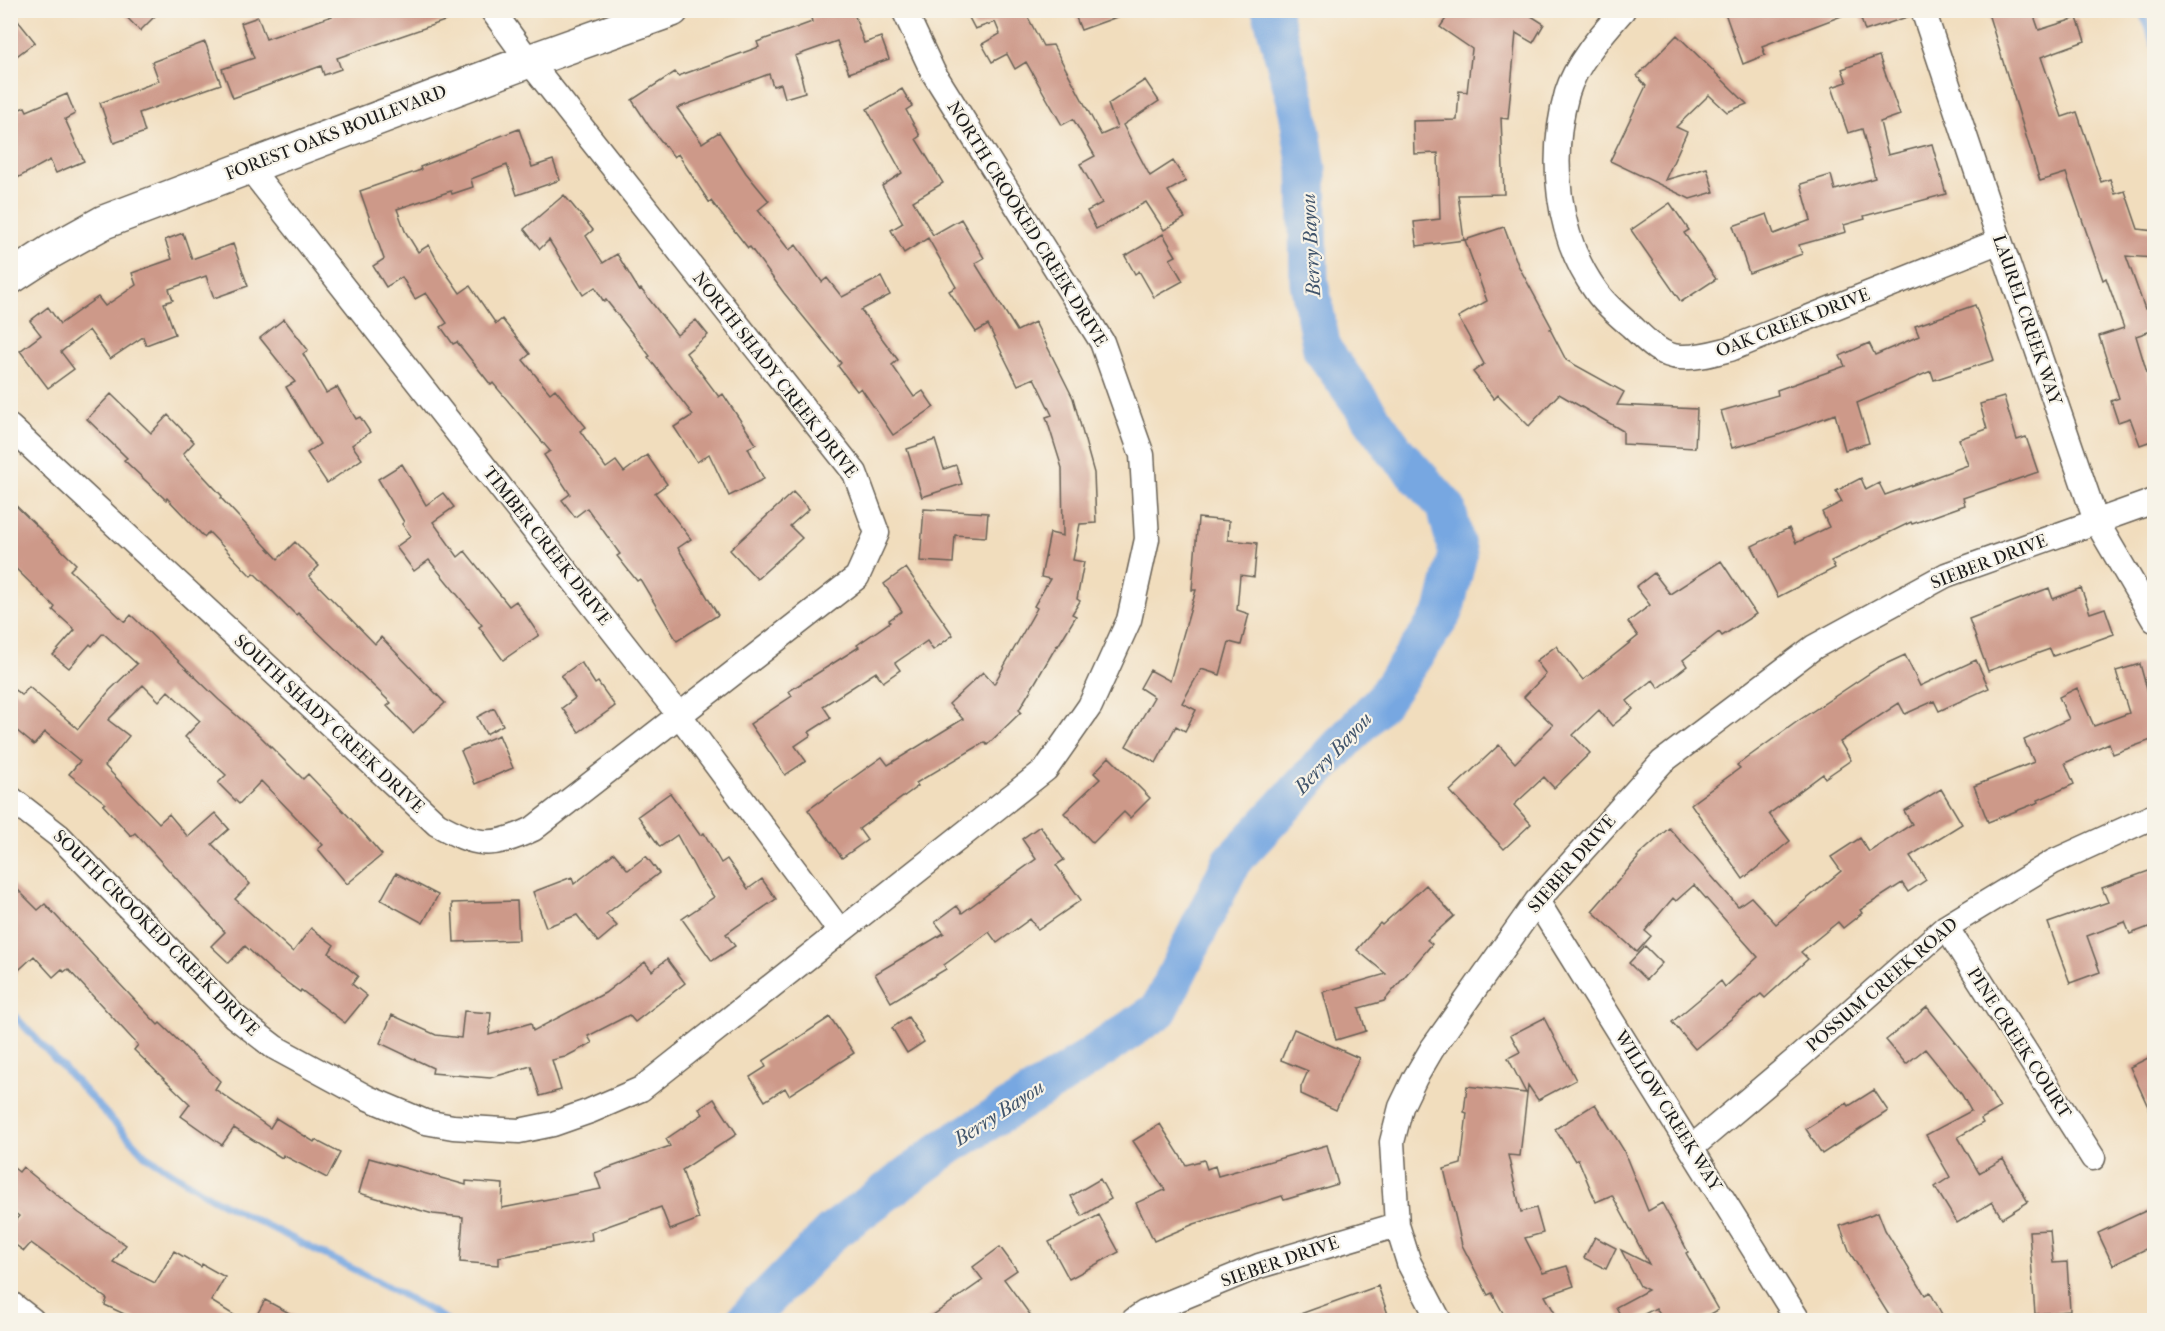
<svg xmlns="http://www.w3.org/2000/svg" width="2165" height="1331" viewBox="0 0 2165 1331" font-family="'IM FELL French Canon',serif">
	<rect width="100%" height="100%" fill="#f7f3e8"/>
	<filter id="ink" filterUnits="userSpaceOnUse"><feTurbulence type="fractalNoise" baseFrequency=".0167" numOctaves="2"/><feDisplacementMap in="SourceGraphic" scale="12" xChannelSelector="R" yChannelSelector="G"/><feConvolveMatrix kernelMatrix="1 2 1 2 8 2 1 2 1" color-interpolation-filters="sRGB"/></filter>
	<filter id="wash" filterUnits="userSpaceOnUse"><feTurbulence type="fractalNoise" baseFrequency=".008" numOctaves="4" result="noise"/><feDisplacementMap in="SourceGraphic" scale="24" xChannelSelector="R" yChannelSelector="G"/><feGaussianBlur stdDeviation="1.35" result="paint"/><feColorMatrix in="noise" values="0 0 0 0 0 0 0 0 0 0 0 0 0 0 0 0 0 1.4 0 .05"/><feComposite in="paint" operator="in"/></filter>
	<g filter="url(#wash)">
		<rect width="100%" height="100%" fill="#f1ddbd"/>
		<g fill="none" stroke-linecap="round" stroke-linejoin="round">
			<path stroke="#77a7e1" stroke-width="7" d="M2141,10L2154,45
				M10,1011L145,1155L212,1198L383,1284L447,1320"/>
			<path stroke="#77a7e1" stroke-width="39" d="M746,1320L831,1233L948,1146L1068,1072L1159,1010L1232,861L1384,699L1444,612L1458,554L1446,507L1396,452L1322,349L1309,282L1307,169L1297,104L1271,10"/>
		</g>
		<g id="blocks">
			<path fill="#cd9989" d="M120,10H161L140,31Z
				M330,10H468V13L337,58L341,69L324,75L321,66L233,98L222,69L254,58L241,23L258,17L266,39L332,16Z
				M833,10H853L864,43L881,37L889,59L849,73L837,41L795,56L802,76H801L805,92L785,98L781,84L773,86L769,74L677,108L702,143L719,132L746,173L769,201L758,210L789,250L796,245L822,282L827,278L842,297L881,277L890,295L861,310L898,360L892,365L914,397L923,391L934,407L893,435L861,388L857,391L838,366L841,363L784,293L750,247L748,248L711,201L709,202L678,154L674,157L649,126L632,100L675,72L678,76L759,47L757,42L812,22L811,18Z
				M965,10H1024L1043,46L1053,45L1101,135L1117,128L1108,104L1145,80L1159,101L1123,125L1150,176L1173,161L1186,181L1168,191L1185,218L1164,230L1146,202L1096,229L1087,211L1102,203L1080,164L1095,156L1073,119L1062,125L1026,62L1015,69L1007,54L992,62L982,44L1000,34L995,22L975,29Z
				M1073,10H1127L1128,13L1081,30Z
				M1452,10H1522L1544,24L1533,43L1516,33L1508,119L1501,118L1504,194L1458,195L1464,240L1417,246L1414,222L1440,219L1438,153L1414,154L1413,121L1457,120L1459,91L1467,92L1472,49L1440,27Z
				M1724,10H1852V12L1762,46L1765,55L1743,64Z
				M1858,10H1909L1910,16L1865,31Z
				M1987,10H2032L2039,30L2077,18L2085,41L2041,57L2062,117L2077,112L2101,182L2110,179L2115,194L2125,191L2138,229L2154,231V258L2126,256L2145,309L2154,305V330L2136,336L2151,386L2154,385V440L2140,445L2130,418L2118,422L2111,401L2119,398L2099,336L2124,328L2106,278L2103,280L2066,173L2040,181Z
				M10,11L35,42L10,61Z
				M1677,35L1747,104L1727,112L1709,95L1676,127L1687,132L1665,180L1707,168L1714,192L1690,199L1610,161L1646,86L1637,76Z
				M205,42L221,84L139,113L145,132L114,143L100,103L159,81L152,62Z
				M1879,56L1900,115L1880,122L1888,155L1932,144L1946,194L1864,216L1865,219L1844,225L1846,232L1799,245L1802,254L1749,273L1733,226L1767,214L1774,234L1811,220L1801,184L1831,175L1835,190L1875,178L1862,129L1848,133L1832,87L1847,82L1842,69Z
				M902,89L912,106L906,110L920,136L916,139L943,183L913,201L933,235L961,219L984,258L975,263L1017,331L1035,322L1073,398L1094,473L1096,523L1080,524L1073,560L1084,562L1077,599L1080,601L1072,614L1076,616L1058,646L1057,645L1019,710L1021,712L987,745L985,742L916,783L918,786L859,829L867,840L842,858L808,810L882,757L888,765L963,719L949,704L983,672L994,684L1037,608L1034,606L1050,579L1041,577L1050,533L1063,536L1062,468L1046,417L1052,415L1034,378L1018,385L988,325L976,332L949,291L956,287L928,238L904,253L891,230L903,223L882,186L902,173L867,109Z
				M67,94L75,114L65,119L84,161L56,173L50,160L10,182V113L25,107L27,111Z
				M519,129L532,167L553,160L560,180L517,195L507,165L471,179L473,187L452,194L451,191L397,209L405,231L418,252L429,245L437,260L460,293L470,286L496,324L502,319L530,354L523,360L550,393L555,389L586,427L580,431L606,468L616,461L624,472L647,455L667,484L655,493L691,539L678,548L718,615L677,641L640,579L637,581L617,556L620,554L587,508L575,517L562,500L570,494L544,455L550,451L493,383L491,385L457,342L453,344L441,327L447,323L426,293L415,299L402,277L386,287L373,266L384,259L360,191L421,170L420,167Z
				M564,195L593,230L586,236L603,263L617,254L639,290L641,289L677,335L696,320L708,335L686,353L719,397L723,394L756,444L748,448L764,479L729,496L709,454L697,462L674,427L693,415L648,357L650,356L606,300L604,302L595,287L583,295L549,240L540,249L524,229Z
				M1670,203L1689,230L1684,233L1716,279L1681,302L1631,230Z
				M1504,227L1518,265L1552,328L1550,329L1566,360L1624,392L1617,405L1697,409L1695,448L1623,444V431L1559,394L1529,426L1498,395L1494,399L1473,372L1484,364L1458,317L1487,301L1465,240Z
				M183,233L192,259L233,244L248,286L214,298L206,276L169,289L173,300L164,303L175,334L146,345L143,337L110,359L89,330L61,352L74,369L48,388L20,351L41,335L30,321L48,307L60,324L98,297L105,306L136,285L132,273L172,259L165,240Z
				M1163,234L1176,256L1170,259L1183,281L1154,297L1139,271L1135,274L1125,256Z
				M1975,305L1994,360L1934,380L1931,371L1857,403L1869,443L1845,450L1835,414L1776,436L1732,448L1721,411L1778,395L1777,390L1845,366L1840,356L1869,343L1875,355L1919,336L1915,326Z
				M284,319L308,350L303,354L326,393L337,387L356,419L360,417L370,432L352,445L362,459L327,483L307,453L320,444L286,387L295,382L260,338Z
				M111,394L151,433L168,415L194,442L183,454L222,496L221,498L278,559L295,542L319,566L309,576L375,644L381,637L445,703L413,733L387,706L391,703L298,613L296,615L254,573L251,576L209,532L204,537L167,498L166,500L124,460L127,458L87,419Z
				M2004,397L2017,440L2026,437L2038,472L1963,498L1965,505L1912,524L1911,522L1831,561L1835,568L1778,597L1752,546L1789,528L1796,543L1829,527L1822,512L1842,502L1836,491L1861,478L1866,490L1879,483L1885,495L1968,465L1959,439L1987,429L1980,404Z
				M935,440L944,469L956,465L962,484L922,497L907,449Z
				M402,464L426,505L443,493L454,507L433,522L458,557L465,551L509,606L516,601L539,635L503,660L479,627L482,625L429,560L414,571L396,547L411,536L402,524L404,522L378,479Z
				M793,492L809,509L790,526L802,538L757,579L730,550Z
				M10,500L76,564L70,570L125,622L131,615L219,700L259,735L303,779L308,774L353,821L382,855L347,884L318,849L323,845L261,781L239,804L218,783L226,775L185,737L200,721L168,691L159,701L143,685L108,720L129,736L105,766L159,823L169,814L188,837L215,813L229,829L212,844L250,884L235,899L293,952L311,928L334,945L329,953L358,976L352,984L367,996L345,1023L301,990L300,992L274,973L245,946L229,963L211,946L225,932L135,833L131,836L103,805L105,803L69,774L80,761L45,732L34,745L10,725V687L22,695L29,687L78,729L110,690L137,664L103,633L92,646L90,644L69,668L53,655L75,630L53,610L55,607L10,563Z
				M924,509L988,513L986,537L955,535L953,563L920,561Z
				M1198,518L1229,521L1228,540L1257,543L1254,577L1240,575L1237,610L1249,614L1241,645L1229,642L1220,675L1201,669L1182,703L1196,710L1185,731L1176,726L1156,763L1126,746L1154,697L1140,688L1150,670L1170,681L1196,590H1192Z
				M1721,561L1756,614L1722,636L1719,632L1683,660L1687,666L1659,688L1653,680L1627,701L1633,709L1612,726L1599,710L1573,735L1590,753L1554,788L1544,777L1514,805L1531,824L1504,849L1450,791L1499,745L1515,763L1553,725L1524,697L1546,674L1536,661L1556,646L1583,680L1638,636L1628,622L1650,605L1636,587L1654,573L1670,594Z
				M906,568L953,635L933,650L927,641L895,663L900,670L883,682L876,672L823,706L831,718L809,732L811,735L795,746L806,761L785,775L750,724L792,696L789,691L859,647L857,645L890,622L889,620L902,611L884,584Z
				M2049,588L2053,599L2081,588L2090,613L2105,608L2114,634L2053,656L2050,649L1988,671L1969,619Z
				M1905,655L1920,686L1976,660L1989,688L1939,711L1934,701L1905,714L1899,703L1840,742L1851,760L1825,778L1823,774L1769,814L1790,841L1743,879L1691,804L1740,768L1737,765L1798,721L1879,667Z
				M581,662L595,684L598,682L615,706L579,732L562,708L575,698L561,676Z
				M2140,664L2151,704L2154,703V739L2113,754L2109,743L2065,763L2074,784L2038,800L2039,802L1988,822L1974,786L2034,762L2024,740L2069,719L2059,697L2077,688L2094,726L2129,713L2116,671Z
				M494,708L503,725L486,734L477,717Z
				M499,735L513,768L475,784L461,751Z
				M1109,757L1150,798L1130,818L1124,812L1093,843L1064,813L1100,779L1094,773Z
				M1941,789L1962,824L1910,856L1926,880L1908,892L1902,883L1860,910L1862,913L1843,928L1838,922L1801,952L1808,959L1765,998L1761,994L1695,1049L1672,1022L1721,981L1725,987L1758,957L1694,885L1676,901L1673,898L1645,931L1651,936L1637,952L1592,911L1638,858L1637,857L1669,828L1738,906L1751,897L1776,924L1841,871L1831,857L1860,838L1869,852L1912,824L1904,811Z
				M670,793L700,835L704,833L721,863L727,859L748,889L762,879L776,899L726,934L735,946L712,961L682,919L714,897L700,877L677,835L660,847L638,816Z
				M1040,826L1064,860L1056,865L1081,900L1038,930L1030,919L997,943L989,932L944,965L946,969L891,1002L875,974L944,933L935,922L957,906L962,913L1036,859L1022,839Z
				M614,853L628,870L646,856L659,873L606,914L617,926L598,942L577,915L546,927L533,892L572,877L574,884Z
				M2154,869V925L2130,934L2125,922L2087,936L2100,972L2070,983L2048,923L2108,902L2102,888Z
				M396,873L438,895L423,923L381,900Z
				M10,882L38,910L45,904L158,1025L160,1023L220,1081L215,1089L270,1128L276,1118L314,1142L315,1140L340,1153L327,1178L283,1155L282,1158L234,1128L222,1145L181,1116L190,1104L134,1050L138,1045L68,969L64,972L62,969L53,977L34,956L10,978Z
				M1426,885L1454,916L1427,940L1432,944L1384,1001L1359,1008L1366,1031L1336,1040L1323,992L1386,974L1357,950L1380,923L1382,925Z
				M517,901L519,940L454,942L452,903Z
				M1645,946L1662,963L1646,980L1629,963Z
				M667,959L685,983L635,1022L629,1015L588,1036L592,1043L565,1057L552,1060L561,1090L540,1096L531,1066L490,1078L432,1073L433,1068L380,1043L392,1015L436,1035L461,1038L464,1011L491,1013L489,1035L531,1023L533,1031L605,993L645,962L652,971Z
				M1927,1007L1977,1069L2000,1108L1981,1119L1983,1123L1958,1137L1979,1173L2003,1159L2028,1202L2002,1218L1992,1202L1957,1223L1935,1187L1950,1177L1926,1135L1971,1111L1962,1095L1925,1049L1906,1064L1886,1040Z
				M830,1017L854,1053L789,1095L785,1088L765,1101L750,1077L766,1067L763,1061Z
				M908,1017L924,1042L907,1053L892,1028Z
				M1544,1018L1576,1080L1538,1100L1528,1085L1520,1156L1508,1155L1521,1212L1536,1208L1543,1233L1525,1238L1543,1273L1567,1266L1574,1286L1545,1296L1559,1320H1507L1492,1293L1488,1295L1462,1245L1444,1169L1461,1164L1467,1113L1464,1112L1467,1086L1526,1093L1508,1058L1520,1052L1511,1035Z
				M1294,1029L1359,1058L1336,1110L1301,1094V1087L1308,1071L1281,1060Z
				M2154,1055V1120L2130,1067Z
				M1874,1090L1888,1111L1822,1154L1806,1129L1847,1103L1849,1106Z
				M714,1099L737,1134L682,1170L699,1219L670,1230L661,1207L591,1232L592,1240L499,1257V1265L460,1262L463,1217L433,1214L359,1193L369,1158L466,1185V1181L503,1184L502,1208L601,1189L595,1173L670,1146L666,1139L703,1114L699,1109Z
				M1595,1104L1623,1149L1648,1211L1662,1203L1688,1252L1686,1253L1718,1310L1700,1320H1663L1656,1308L1633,1320H1623L1616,1307L1648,1290L1640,1286L1621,1250L1649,1264L1612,1195L1596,1202L1578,1159L1575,1161L1555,1129Z
				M1160,1124L1186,1165L1204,1160L1207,1169L1215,1166L1218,1176L1327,1145L1338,1184L1284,1200L1282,1196L1194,1224L1154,1241L1136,1203L1165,1190L1133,1141Z
				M10,1165L19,1172L23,1167L79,1213L126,1245L113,1262L155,1283L174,1251L201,1267L202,1264L225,1277L211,1301L242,1320H137L105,1305L107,1299L31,1243L24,1251L10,1241V1226L19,1216L10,1209Z
				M1100,1179L1111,1199L1082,1216L1071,1196Z
				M2154,1207V1245L2113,1265L2098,1233Z
				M1878,1212L1885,1230L1925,1295L1930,1292L1945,1320H1892L1850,1253L1840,1226Z
				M1099,1215L1119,1252L1069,1279L1049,1242Z
				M2050,1230L2053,1263L2067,1262L2070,1311L2035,1314L2029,1231Z
				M1595,1237L1616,1248L1606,1269L1584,1258Z
				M1000,1247L1017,1270L1004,1279L1034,1320H926L983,1280L973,1267Z
				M1378,1286L1390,1320H1289V1318Z
				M265,1300L302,1320H254Z"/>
		</g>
	</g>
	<g filter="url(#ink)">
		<use href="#blocks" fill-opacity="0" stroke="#676054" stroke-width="1.5"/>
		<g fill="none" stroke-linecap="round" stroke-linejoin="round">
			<g stroke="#676054" stroke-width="27">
				<path id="street" d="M1623,10C1602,34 1576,63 1567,93C1549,157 1556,236 1596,291C1605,304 1619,316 1631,326C1645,339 1660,356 1680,357C1697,358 1714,353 1730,349L2000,241
					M1923,10L2000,241L2096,521L2154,620
					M248,166L680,716L840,931
					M10,427L437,824C476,846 491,849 533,829L857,577L877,533L855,473L529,61L492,10
					M10,798L59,836L234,1016L274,1047L368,1098L425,1122L453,1127L519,1131L553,1124L590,1111L641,1089L1046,769L1090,706L1129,620L1147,539L1142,455L1102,342L933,72L904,10
					M1537,901L1798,1320
					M1946,927L2093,1158
					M1691,1148L1799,1057L1946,927L2053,862L2154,816
					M10,1303L32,1320
					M1134,1320L1144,1313L1259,1266L1397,1225
					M1439,1320L1409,1263L1397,1225L1392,1142L1401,1107L1415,1078L1432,1049L1537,901L1662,762L1814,647L1946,575L2154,501"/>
			</g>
			<g stroke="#676054" stroke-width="36">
				<path id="secondary" d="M10,278L50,252L104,222L529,61L672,10"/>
			</g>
			<use href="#street" stroke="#fff" stroke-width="24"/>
			<use href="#secondary" stroke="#fff" stroke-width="33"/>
		</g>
	</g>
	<g text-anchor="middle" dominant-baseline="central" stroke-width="4.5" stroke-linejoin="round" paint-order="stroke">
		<g font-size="18" fill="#1c1c1c" stroke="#f7f3e8">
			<text transform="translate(336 133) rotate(-21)">FOREST OAKS BOULEVARD</text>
			<text transform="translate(1027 224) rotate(58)">NORTH CROOKED CREEK DRIVE</text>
			<text transform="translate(2027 320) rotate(71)">LAUREL CREEK WAY</text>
			<text transform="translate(1793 323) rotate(-21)">OAK CREEK DRIVE</text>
			<text transform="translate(775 375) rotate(52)">NORTH SHADY CREEK DRIVE</text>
			<text transform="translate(547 546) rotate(52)">TIMBER CREEK DRIVE</text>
			<text transform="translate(1989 562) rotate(-21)">SIEBER DRIVE</text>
			<text transform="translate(329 724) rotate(43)">SOUTH SHADY CREEK DRIVE</text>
			<text transform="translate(1572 864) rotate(-49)">SIEBER DRIVE</text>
			<text transform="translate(156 933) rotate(45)">SOUTH CROOKED CREEK DRIVE</text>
			<text transform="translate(1882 985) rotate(-41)">POSSUM CREEK ROAD</text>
			<text transform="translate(2019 1043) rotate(57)">PINE CREEK COURT</text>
			<text transform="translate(1668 1111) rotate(58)">WILLOW CREEK WAY</text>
			<text transform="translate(1280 1262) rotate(-19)">SIEBER DRIVE</text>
		</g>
		<g font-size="20" font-style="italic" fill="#40546b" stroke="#f7f3e8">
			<text transform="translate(1311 245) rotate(-93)">Berry Bayou</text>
			<text transform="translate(1333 753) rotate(-47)">Berry Bayou</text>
			<text transform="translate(999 1113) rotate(-33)">Berry Bayou</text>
		</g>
	</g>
	<rect width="2165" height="1331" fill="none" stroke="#f7f3e8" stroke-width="36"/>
</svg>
